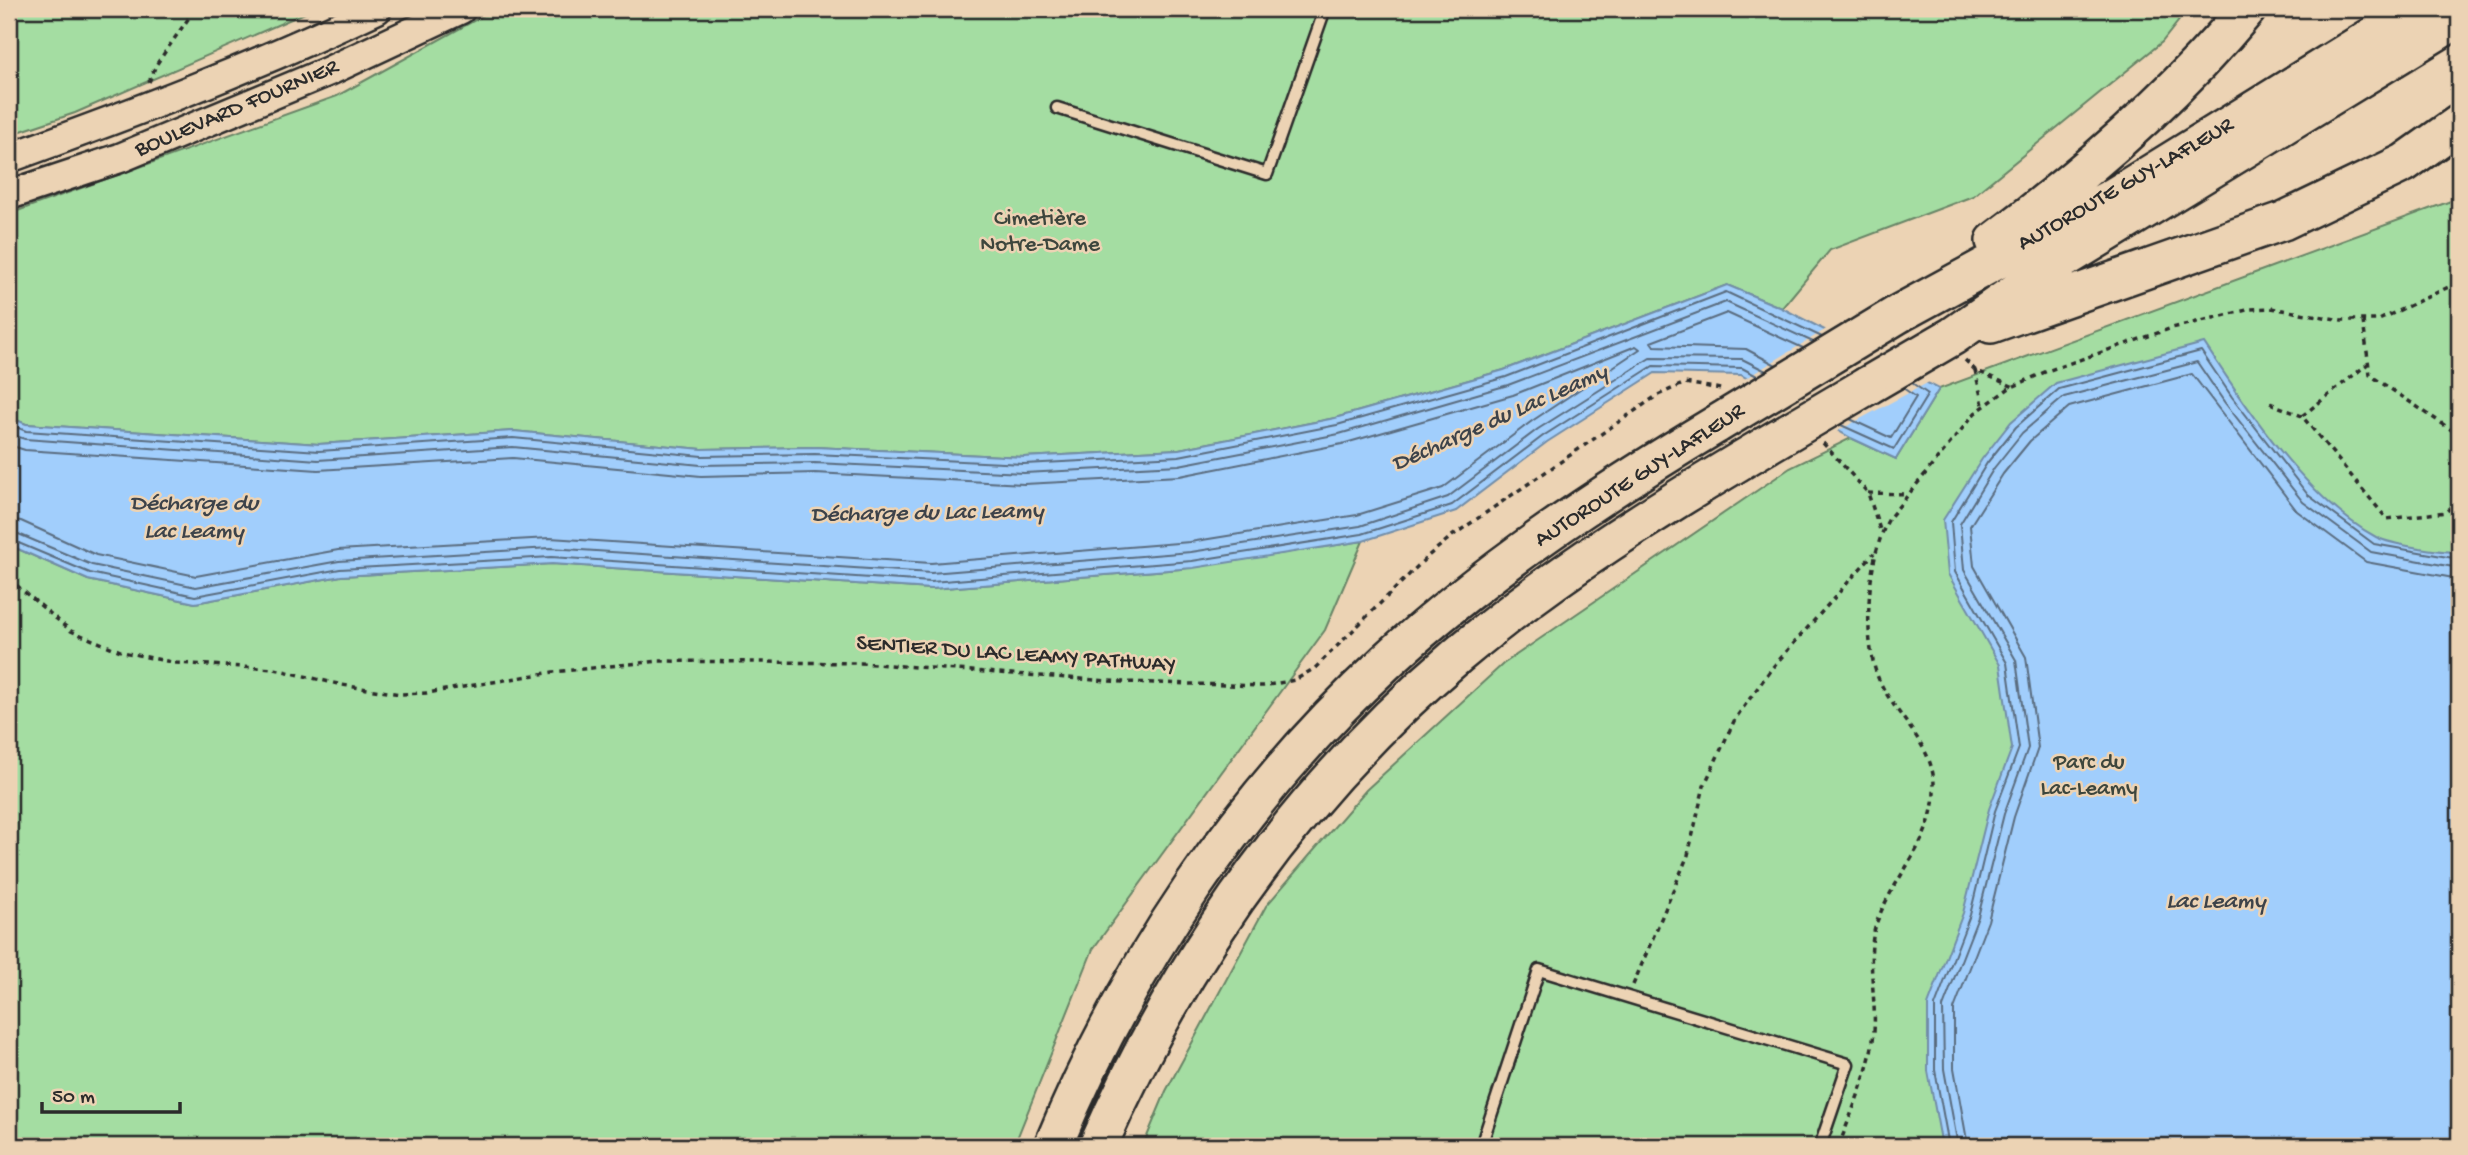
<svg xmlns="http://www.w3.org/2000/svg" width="2468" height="1155" viewBox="0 0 2468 1155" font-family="'Gochi Hand',sans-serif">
	<rect width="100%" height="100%" fill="#ecd3b4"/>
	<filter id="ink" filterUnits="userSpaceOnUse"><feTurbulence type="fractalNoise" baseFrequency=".0143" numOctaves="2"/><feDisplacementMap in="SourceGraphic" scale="14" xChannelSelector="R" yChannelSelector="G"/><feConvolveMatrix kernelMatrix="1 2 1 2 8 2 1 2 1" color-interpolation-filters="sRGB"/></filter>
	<g filter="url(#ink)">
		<path fill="#a4dda2" stroke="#688466" stroke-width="2" d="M9,9H314L75,113L9,135Z
			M495,9H2188L2162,42L1973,196L1830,250L1782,308L1727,285L1504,370L1335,418L1179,449L1024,457L815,447L702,449L513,431L319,444L26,424L9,417V214L337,96Z
			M2459,198V1146H1143L1166,1091L1266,906L1366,790L1503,664L1790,468L1851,438L1896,459L1939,389Z
			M1363,541L1325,630L1093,949L1014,1146H9V545L88,580L195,603L341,576L552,564L931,589L1181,569Z"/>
		<path fill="#a1cefc" stroke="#728da8" stroke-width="2" d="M1727,285L1782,308L1939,389L1896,459L1851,438L1741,375L1655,373L1547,442L1456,511L1363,541L1193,568L931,589L552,564L341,576L195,603L88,580L9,545V417L26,424L319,444L513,431L702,449L815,447L1024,457L1179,449L1335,418L1504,370Z
			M2204,343C2246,407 2307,500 2376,537C2392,545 2440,552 2459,552V1146H1942L1928,1071V1005L1963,913L1989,809L2012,748L2000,665L1948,574L1943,520L1982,459L2011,422L2056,383Z"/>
		<path fill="#ecd3b4" d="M1828,328L1931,381L1834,433L1743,380Z"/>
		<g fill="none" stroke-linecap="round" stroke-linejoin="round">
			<path stroke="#5a6c7f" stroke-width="2" d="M1776,365L1746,349L1654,346L1651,342L1727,313L1803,348
				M1850,419L1891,438L1916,397L1903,388
				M9,424L26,431L319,451L513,438L702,456L815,454L1024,464L1179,456L1337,425L1506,377L1726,292L1822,337
				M1841,425L1894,449L1928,394L1912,383
				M9,434L25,439L318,460L513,447L701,465L815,463L1024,473L1179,465L1339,434L1508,385L1726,302L1813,342
				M9,445L25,450L318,470L513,458L701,476L815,473L1024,484L1180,476L1342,444L1513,395L1636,346L1640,349L1532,421L1443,488L1357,515L1190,542L931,563L550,538L338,550L196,576L96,555L21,521L9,519
				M9,530L92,565L196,587L339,561L550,548L931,573L1191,552L1360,526L1448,497L1538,429L1650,358L1742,359L1766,371
				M9,539L90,573L195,596L340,569L551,557L931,582L1192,561L1362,534L1452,505L1543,436L1653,366L1742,368L1757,376
				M1949,1146L1935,1070V1006L1970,915L1995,811L2019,748L2007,663L1955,572L1951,522L1987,463L2016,427L2059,389L2201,351L2232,397L2308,495L2374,544L2459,559
				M1958,1146L1944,1069L1943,1007L1978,917L2004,814L2028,748L2016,660L1964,570L1960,524L1994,468L2022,433L2064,397L2197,362L2225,403L2303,502L2371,552L2459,568
				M1968,1146L1954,1068V1009L1988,921L2014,817L2038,748L2026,657L1974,566L1970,526L2003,474L2030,441L2069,407L2192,374L2297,511L2366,562L2459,579"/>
			<g stroke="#2b2b2b" stroke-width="15">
				<path id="service" d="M1057,108L1267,174L1325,9
					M1481,1146L1539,970L1848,1064L1820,1146"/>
			</g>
			<g stroke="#2b2b2b" stroke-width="33">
				<path id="secondary" d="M9,158C134,113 257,66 377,9
					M9,195L120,158L329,71L461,9"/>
			</g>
			<g stroke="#2b2b2b" stroke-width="42">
				<path id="motorway" d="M1995,241C2086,173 2175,96 2247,9
					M1900,313L2115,196L2417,9
					M1991,324L2283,221L2404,163L2459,124
					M1867,386L1953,336L2056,264L2459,18
					M1053,1146C1129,963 1240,797 1386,662C1485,570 1602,493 1717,424
					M1098,1146C1181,957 1300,789 1458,655C1553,575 1659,509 1765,446"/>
			</g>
			<path stroke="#2b2b2b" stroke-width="3.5" stroke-dasharray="5 5" stroke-linecap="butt" d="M149,82L156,65L195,9
				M2363,321L2370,375L2459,435
				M1965,360L1975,370L2014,387
				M2369,363L2302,416L2387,519L2446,512L2459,500
				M1975,370L1983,405
				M2270,403L2302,416
				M1823,443L1868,493L1881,533
				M1868,493L1908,494
				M9,579L71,631L123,652L176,663L275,669L342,685L400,694L427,693L553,672L659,661L861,663L1123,682L1263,686L1295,680L1315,668L1428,556L1452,536L1658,395L1685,383L1721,389
				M1633,985L1688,855L1704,786L1735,719L1772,668L1874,553
				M1839,1146C1851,1112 1868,1076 1873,1040C1879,1001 1863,956 1878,919C1896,872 1936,840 1934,784C1933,745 1896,716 1880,682C1861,643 1867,554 1890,517L1975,413L2008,389L2047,371L2172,328L2251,309L2271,308L2342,320H2379L2459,282"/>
			<use href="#service" stroke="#ecd3b4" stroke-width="10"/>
			<use href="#secondary" stroke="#ecd3b4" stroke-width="28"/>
			<use href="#motorway" stroke="#ecd3b4" stroke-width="37"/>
			<g stroke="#2b2b2b" stroke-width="42" stroke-linecap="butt">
				<path id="motorway-bridge" d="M1717,424L1900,313
					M1765,446L1867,386"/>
			</g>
			<use href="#motorway-bridge" stroke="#ecd3b4" stroke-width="37"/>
		</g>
	</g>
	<g text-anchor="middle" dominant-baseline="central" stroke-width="5" stroke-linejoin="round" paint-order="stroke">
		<g font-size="23" fill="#2b2b2b" stroke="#ecd3b4">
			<text transform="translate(237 109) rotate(-23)">BOULEVARD FOURNIER</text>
			<text transform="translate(2126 185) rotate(-30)">AUTOROUTE GUY-LAFLEUR</text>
			<text transform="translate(1640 476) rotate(-33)">AUTOROUTE GUY-LAFLEUR</text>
			<text transform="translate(1016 655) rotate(4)">SENTIER DU LAC LEAMY PATHWAY</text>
		</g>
		<g font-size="23" fill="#3d463d" stroke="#ecd3b4">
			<text x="1040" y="219">Cimetière<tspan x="1040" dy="26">Notre-Dame</tspan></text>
			<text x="2089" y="763">Parc du<tspan x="2089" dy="26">Lac-Leamy</tspan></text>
		</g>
		<g font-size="24" font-style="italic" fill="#3d434a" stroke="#ecd3b4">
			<text transform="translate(1500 419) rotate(-24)">Décharge du Lac Leamy</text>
			<text x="194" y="504">Décharge du<tspan x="194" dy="28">Lac Leamy</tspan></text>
			<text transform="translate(927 514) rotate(-1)">Décharge du Lac Leamy</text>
			<text x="2216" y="902">Lac Leamy</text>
		</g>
	</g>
	<rect width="2468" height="1155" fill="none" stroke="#ecd3b4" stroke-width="35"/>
	<rect x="18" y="18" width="2433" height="1120" fill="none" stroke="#2b2b2b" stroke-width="2.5" filter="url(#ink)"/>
	<path d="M42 1102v10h138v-10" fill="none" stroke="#2b2b2b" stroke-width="3.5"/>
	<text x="52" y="1102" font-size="21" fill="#2b2b2b" stroke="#ecd3b4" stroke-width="5" paint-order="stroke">50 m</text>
</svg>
